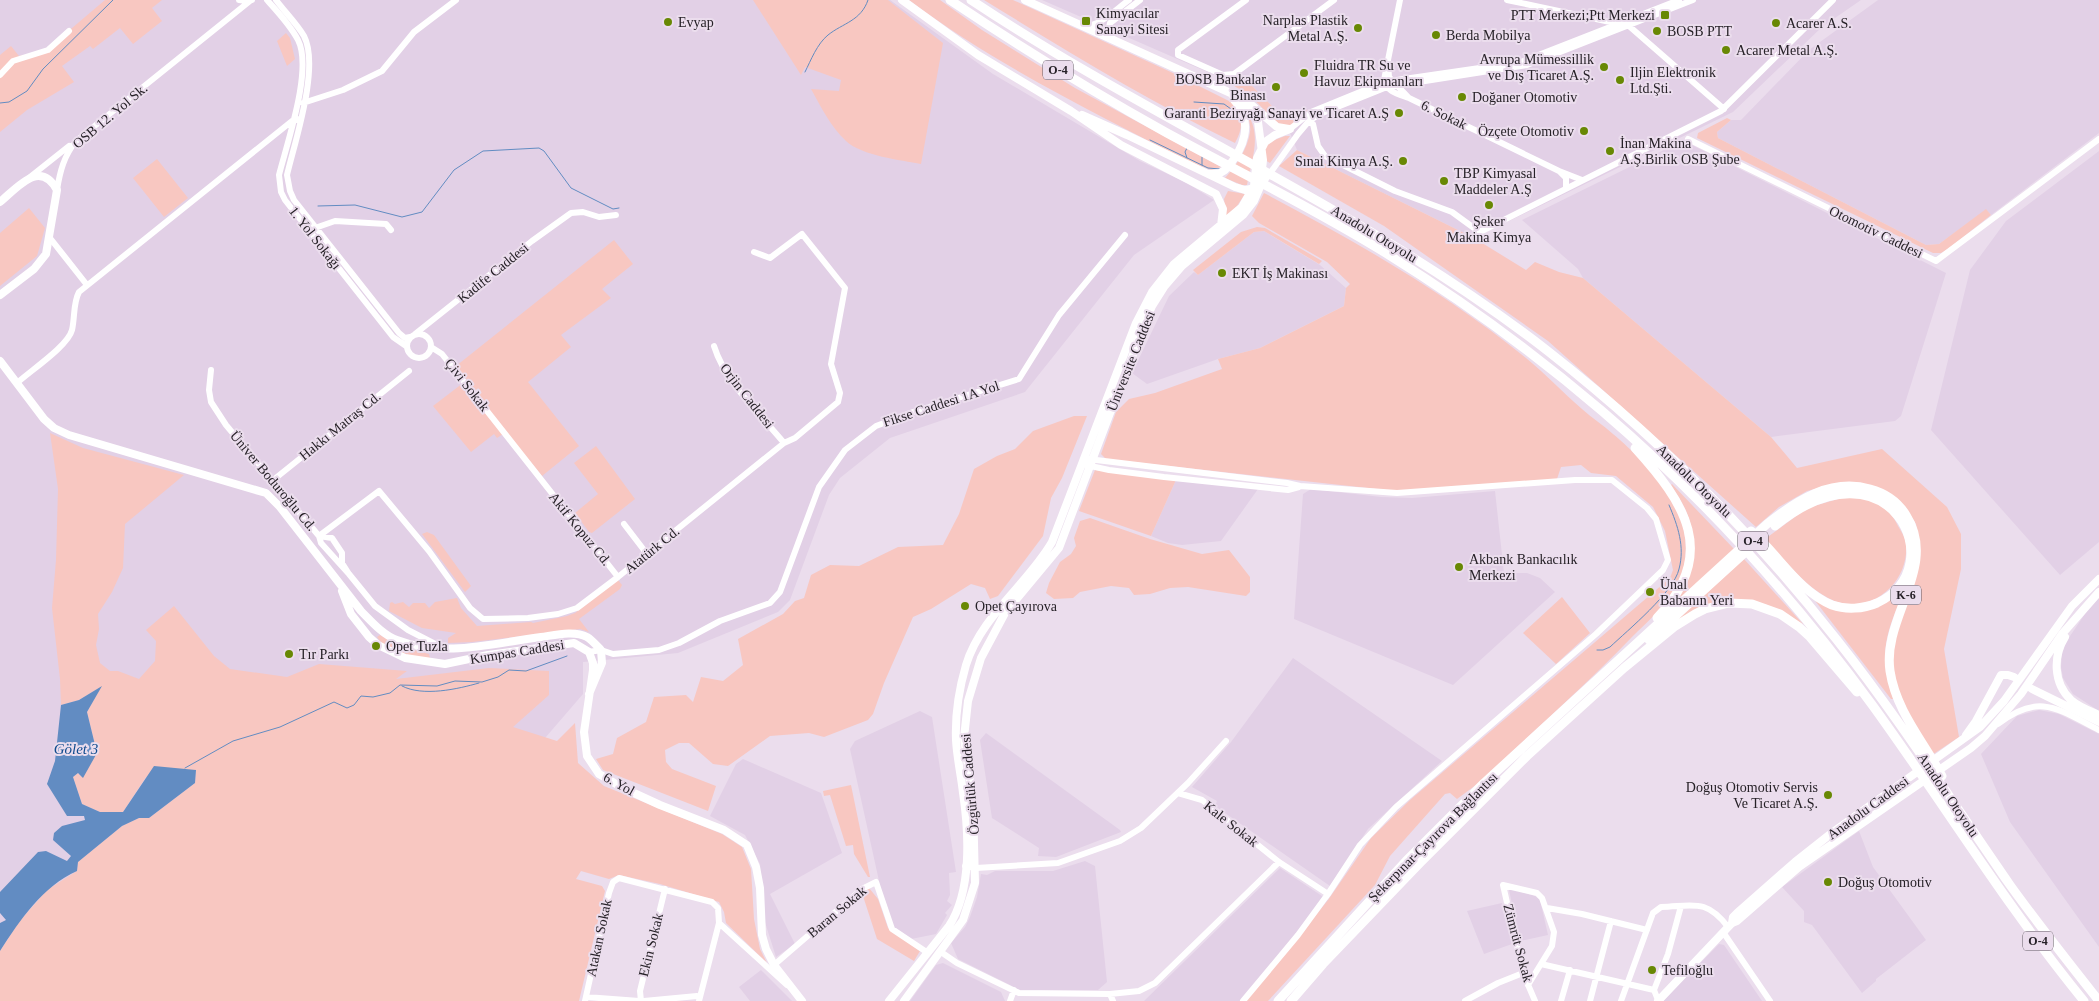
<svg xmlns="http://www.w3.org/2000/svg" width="2099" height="1001" viewBox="0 0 2099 1001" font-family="Georgia,serif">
	<rect width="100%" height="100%" fill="#ebdded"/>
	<path fill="#e2d0e6" d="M0,0H890L993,74L1140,161L1187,183L1214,200L1134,255L1025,392L890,438L840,478L829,495L790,600L778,612L678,653L583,662V694L533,752L0,1001Z
		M1042,0H1861L1822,27L1733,112L1474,238L1297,150L1284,118L1243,77H1237L1228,81Z
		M1878,0H2099V133L1991,215L1986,210L1939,244L1926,245L1718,138L1717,132L1731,120H1741L1809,50Z
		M1678,143H1688L1946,273L1901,416L1895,421L1771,437L1583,278L1578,269L1522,220Z
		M2099,151V542L2060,575L1931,430L1970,270L2006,221Z
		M1264,231L1320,265L1346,288L1344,306L1260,348L1218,359L1147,384L1132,373L1169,296L1194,272L1198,275L1254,232Z
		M1176,480L1258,489L1221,541L1182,545L1168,543L1151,536Z
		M1311,489L1381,497L1412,498L1495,491L1504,573H1527L1540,578L1555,592L1453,685L1294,619L1303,494Z
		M2099,597V711L2073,694L2063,678L2061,667L2062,654L2066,642L2091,605Z
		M1293,658L1442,761L1368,829L1330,886L1215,806L1217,801L1192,787L1231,742Z
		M2039,710L2059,714L2099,734V947L2010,822L1981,754L2017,716Z
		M920,711L932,717L956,872L949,873L950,895L947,901L952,905L945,913L947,915L936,934L911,939L893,926L881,890L850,749L855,741Z
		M986,733L1120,830L1121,832L1056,857L1038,856L1039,848L992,818L980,740Z
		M743,759L821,793L842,853L770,894L795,944L776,957L764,919L760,864L745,835L710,816L736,764Z
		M1859,831L1873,867L1926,940L1876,979V981L1862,993L1812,925L1804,922V911L1782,887Z
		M1085,861L1095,866L1107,982L1098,990H1020L958,959L951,943L965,927L970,917L977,897L981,874L987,875L995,871H1053Z
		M1280,868L1328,900L1246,1001H1144Z
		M1512,889L1535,896L1540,900L1548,935L1520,941L1509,890Z
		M1502,903L1512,944L1484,954L1467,911Z
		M1719,944L1724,945L1762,1001H1663Z
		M943,963L1001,992L1005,1001H910L936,965Z
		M761,970L792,1001H750L739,987Z"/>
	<path fill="#f8c7c1" d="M105,0H162L152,8L162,21L133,44L120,28L93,49L90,46L62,66L74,82L27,110L0,132V55L11,46L19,56L45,51Z
		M753,0H888L943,43L921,164C901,160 862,156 846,141C831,127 821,107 811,89L839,91L841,80L805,67L801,75Z
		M909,0H940L982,30L1075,88L1221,167L1212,170L1194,164C1097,114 997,66 909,0Z
		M984,0H1013L1173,73L1231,102C1243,116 1244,127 1235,143C1148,101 1067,51 984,0Z
		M286,33L290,38L295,59L287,66L277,41Z
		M1243,77L1284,118L1306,109L1307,111L1290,126L1280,125L1249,95L1231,84Z
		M1248,115C1262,136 1251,162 1247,185H1242L1225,178C1236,166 1248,148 1250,132C1251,127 1249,121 1248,115Z
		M1727,118L1731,120L1717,132L1718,138L1926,245L1939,244L1986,209L1991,215L1948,249L1941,253H1933L1697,138L1698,133Z
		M1285,136H1290L1270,163L1265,160V147L1272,141Z
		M1297,150L1474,238L1526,270L1535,262L1559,272L1583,278L1771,437L1797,468L1882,449L1947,507L1961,534V569L1944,649L1959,737L1932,755L1917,733L1895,682L1892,662L1894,636L1920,548L1916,524L1906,508L1868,485L1837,483L1807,491L1779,507L1756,527L1548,341L1384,226L1279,166Z
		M157,159L188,198L164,217L133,178Z
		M1228,191L1245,194L1237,206L1226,216L1224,199Z
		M1264,193C1355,241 1446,293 1526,358C1546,374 1563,393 1582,409C1592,418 1603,425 1613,434C1630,448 1663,480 1673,499C1686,523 1691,556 1679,581C1669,604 1649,620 1631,638C1583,688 1530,734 1480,782L1457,799L1450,793L1445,794L1390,856L1375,885L1268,1001H1246L1328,900L1371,838L1410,800L1670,578L1673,570L1665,531L1653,507L1616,476L1591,473L1581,465L1561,467L1557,479L1419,490H1386L1106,459L1101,454L1116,412L1129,399L1155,393L1222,369L1218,359L1260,348L1344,306L1346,288L1350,284L1327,262L1259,223L1252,216Z
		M29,208L45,228L37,256L0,286V233Z
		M1257,227L1265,228L1322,261L1319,264L1264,231L1254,232L1198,275L1193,270L1241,232Z
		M614,240L633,264L602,289L611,298L561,335L571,347L528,382L579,446L542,476L506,432L497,438L494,434L471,452L433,406L467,380L456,366Z
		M1074,416H1087L1062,478L1051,498L1043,536L998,596L990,599L985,588L971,584L931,609L913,617L884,683L873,714L868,720L824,737L809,733L770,736L728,766L713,764L689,743H679L665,750L666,762L672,769L716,786L708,811L603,770L596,759L613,754L617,738L646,722L654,697L686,695L693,702L701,677L723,681L743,665L738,639L783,614L795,601L804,598L811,575L830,565L859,566L898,547L943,545L959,514L974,469L997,456L1015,449L1033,431Z
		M50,433L83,448L184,475L125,524L123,568L112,592L98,614L99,629L96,645L100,663L110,671H118L139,679L155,661L156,641L146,630L174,606L214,656L230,669L287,677L319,664L407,671L396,679L489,668L549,671V695L513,727L557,741L575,723L578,763L604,786L722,834L742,847L751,869L754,919L760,949L767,963L726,923L724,912L719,902L660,884L619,875L609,879L581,871L576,879L602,886L605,891L579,1001H0V951L19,922L47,890L77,871L78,862L122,826L139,818H149L195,783L196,771L146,777L123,812H100L82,804L73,777L78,773L82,777L97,753L87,712L101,687L79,700L61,705L60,679L52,608L56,560L58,489Z
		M596,446L635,499L592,533L589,532L575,513L598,494L574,463Z
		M1095,470L1176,480L1151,536L1079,511Z
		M1672,484L1734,549L1673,605C1685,586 1697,540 1689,519C1685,506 1678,496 1671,485Z
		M1845,497C1853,498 1863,498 1871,500C1884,504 1893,515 1898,526C1901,531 1905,537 1906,543C1910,584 1868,618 1830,599C1804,586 1785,560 1765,539L1807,508Z
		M1090,518L1150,539L1202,554L1229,550L1250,577V592L1246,596L1188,587L1170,588L1150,594L1134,595L1129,588L1111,586L1080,592L1073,598L1054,599L1046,593L1049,583L1060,562L1071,554L1076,546L1074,538L1080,521Z
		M427,532L434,535L471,586L465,592L422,534Z
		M1744,559L1803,624L1767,605L1757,602L1726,600L1665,631Z
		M1908,578L1910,579C1898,606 1881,637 1886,668C1887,678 1891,689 1893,699H1891L1813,598L1825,605H1880L1895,595Z
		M618,580L622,585L620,589L579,619L589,632L580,629L472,642L448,643V638L456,633L422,628L389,611L390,603L392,602L395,604L403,602L409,607L413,603H425L429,608L435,602L457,598L461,608L477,626L531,622L533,623L567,616L575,613Z
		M1562,597L1590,633L1556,664L1523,633Z
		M380,635L399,646L429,654L430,658C418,659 383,649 377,637Z
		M851,785L870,877H868L854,854L853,845L846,846L830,795L824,796L823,791Z
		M869,888L878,899L888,928L920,951L914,961L877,939L862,893Z"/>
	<path fill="#628cc2" d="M102,686L87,712L97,753L83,778L78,773L73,777L82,804L100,812H123L154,766L196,770L195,783L149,818H139L122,826L78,862L77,871C43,886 20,920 0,951V923L6,920L0,913V892L38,852L46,851L67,861L71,856L53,840L54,833L62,826L85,820L84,816H67L47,784L55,761L61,705L79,700Z"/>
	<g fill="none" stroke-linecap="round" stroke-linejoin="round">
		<path stroke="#628cc2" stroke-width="1" d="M805,72C811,60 817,44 828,35C843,23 861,21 868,0
			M1194,102L1224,104L1231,109
			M0,103L9,102L27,91L43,69L113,0
			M1150,140L1208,168L1220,169
			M1187,148L1185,152L1187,158
			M1202,165V157
			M318,206L355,205L402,217L422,212L454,170L483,151L539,148L544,151L571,188L613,209L619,208
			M1597,650H1603L1610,647C1628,630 1674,592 1679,569C1685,547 1678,526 1669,505
			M402,686C423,697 458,689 479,683
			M185,768L233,741L280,727L334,702L347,708L354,705L361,696L373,697L390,693L400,685L437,686L455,681L482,682L498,677L509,670L526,671L567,656"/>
		<path stroke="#fff" stroke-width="6" d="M239,0L247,1L252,0
			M267,0C277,11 291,26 298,40C313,69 287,143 279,175L281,192L285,200L393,337L406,346
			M276,0C285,12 297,24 304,36C320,67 295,141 287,175L290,191L294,200L399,333L405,338L410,337
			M1246,0L1178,50V55L1223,75L1234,74L1334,0
			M1507,0L1629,26L1724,109
			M1084,26C1101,26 1116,9 1129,0
			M1114,40L1108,31L1110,23L1140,0
			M1388,63L1389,77L1409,98C1398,94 1387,92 1384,80L1400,0
			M0,75L13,61L48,50L69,31
			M1409,98L1559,171
			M303,103L343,90L382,71L414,32L456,0
			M1308,122L1313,124L1318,146L1325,156L1395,191L1452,212L1478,231H1482L1721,111L1833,0
			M1290,129L1311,112L1377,85L1397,80L1521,62L1679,0
			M1688,139L1936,261L2099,139
			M30,177L69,146
			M1261,186L1298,134L1309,121L1320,114L1387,87L1527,65L1693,0
			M1566,187V178L1559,171L1582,180
			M57,190C60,171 64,156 76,141L250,1
			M315,228L335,221L386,224L391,230
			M50,238L87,285
			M407 346a12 12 0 1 1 24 0a12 12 0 1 1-24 0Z
			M415,334L532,241L571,213L583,212L599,217L616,215
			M714,346C725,382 760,414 784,443
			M431,347L442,354L618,577
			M211,370L209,390L211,402L226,425L319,536L379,491L429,551L470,608L483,619L528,618L558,614L577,608L618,577L784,443L795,438L838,402L840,393L831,364L845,288L802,234L770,258L754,252
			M17,383C30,371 68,346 72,330C75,317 73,303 79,292L292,121L300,119
			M1088,459L1287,483L1300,486L1397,493L1575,480H1612L1647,508L1656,519L1668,560L1663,570L1596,634L1396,807L1360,845L1328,894L1298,935L1243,1001
			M1086,465L1109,470L1164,477L1288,490L1299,487
			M272,481L409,371
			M624,524L647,554
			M349,574L321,543L319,536L332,538L342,553V563L349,574L375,606L408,630L443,648
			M589,652L601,650L613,654L659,650L679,643L720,621L770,603L780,592L819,487L845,450L876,426L913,412L1019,379L1059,315L1125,235
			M1998,724C2039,692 2058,709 2099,730
			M1178,793L1202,800L1279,862L1328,894
			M965,866L976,868L1058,863L1120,841L1141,828L1188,783L1226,741
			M1547,908L1582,914L1647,930
			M1723,932L1770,1001
			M941,952L957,963L1019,993L1110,994L1139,991L1155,983L1279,862
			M1541,964L1654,990L1658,1000
			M774,965L862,889L876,882L892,929L928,953
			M1528,985L1552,946L1554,932L1542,898L1537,893L1503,885L1523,973L1535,1001
			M1654,990L1668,954L1681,906
			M1110,994L1113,1001
			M586,997L639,1001
			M585,1001L609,893L613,882L619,878L712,902L718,908L719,923L787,985
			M641,1001L640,991L665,889
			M644,1001L697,996L700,997
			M699,1001L719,923
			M1010,1001L1014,990
			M1465,1001L1498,983L1523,973
			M1561,1001L1570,970
			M1590,1001L1611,921
			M1621,1001L1653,913L1661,907C1693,906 1706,898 1728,927"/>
		<path stroke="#fff" stroke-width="8" d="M902,0L978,55L1071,111L1121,145L1216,194L1223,209L1221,226
			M1240,95L1277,127L1289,129
			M1082,115L1127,135L1235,187L1245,190L1256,188
			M1209,174L1220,173L1225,170C1244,150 1255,121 1233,99
			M0,202C18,187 40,159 57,190L46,254L34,269L0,295
			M0,361L44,419L54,428L69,435L266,493L280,507L361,611C371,621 383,635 397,640C443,658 494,643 541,637C555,635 574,630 587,637C592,640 597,646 601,650L602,663L589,694
			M342,591L351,614L369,637L378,645L405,658L445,664L488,655L574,643L589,652L593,663V670L584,732L587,756L599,774L623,788L660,805L724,830L747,845L756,867L760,888L762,935L766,949L774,965L802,1001
			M2065,637C2053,656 2053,683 2071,700C2079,707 2090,711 2099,715
			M2032,689L2099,722
			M1966,735L1976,721L2001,675H2008L2014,677
			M1732,923L1733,917L1737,913L1795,862L1833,832L1980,727L2004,701L2072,606L2099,579
			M889,1001L949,926C972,891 969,833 963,793C961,775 957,758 956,740C955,715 959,689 966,665C981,616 1027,585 1052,542L1136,323L1152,292L1174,264L1242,207L1254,186L1257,158L1265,142L1275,135L1290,129
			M904,1001L963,920L975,883L973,803L964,738L968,701L981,658L1005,613L1059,548L1110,413L1121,389L1143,326L1152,306L1164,287L1182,266L1243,215L1254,201L1260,187L1263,160L1258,122L1250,110L1235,95L1025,0
			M1658,1001L1732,923L1737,921L1799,867L1971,748L1985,736L2021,694L2062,634L2099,592"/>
		<path stroke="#fff" stroke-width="9" d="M950,0C1020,47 1093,92 1167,133C1239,172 1313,208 1384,252C1460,299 1533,352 1602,411C1704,498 1794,598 1873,706C1944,804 2007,907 2084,1001
			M971,0C1159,125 1370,212 1549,352C1656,436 1753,533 1837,640C1899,718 1953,803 2010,885C2038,924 2069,963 2099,1001
			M1635,448C1685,503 1719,554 1657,618
			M1751,531C1778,554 1798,591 1832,605C1846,610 1863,609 1877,603C1955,567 1889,433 1775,526
			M1649,640L1750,548
			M1278,1001L1406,861L1484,783L1767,524C1797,500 1831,478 1870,489C1885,493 1898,502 1906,515C1939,567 1882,617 1890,671C1896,711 1924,742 1942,776
			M1291,1001L1323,964L1420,863L1527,756L1624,668L1674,627L1695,614L1705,609L1729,603L1752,604L1780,614L1799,627L1810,637L1857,692"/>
	</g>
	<g fill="#688804" stroke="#ebdded" stroke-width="2">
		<rect x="1660" y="10" width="10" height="10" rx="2.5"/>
		<rect x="1081" y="16" width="10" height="10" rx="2.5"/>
		<circle cx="668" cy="22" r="5"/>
		<circle cx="1776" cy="23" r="5"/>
		<circle cx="1358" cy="28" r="5"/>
		<circle cx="1657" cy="31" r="5"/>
		<circle cx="1436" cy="35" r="5"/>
		<circle cx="1726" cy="50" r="5"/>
		<circle cx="1604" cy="67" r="5"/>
		<circle cx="1304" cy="73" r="5"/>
		<circle cx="1620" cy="80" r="5"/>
		<circle cx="1276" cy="87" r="5"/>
		<circle cx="1462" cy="97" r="5"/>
		<circle cx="1399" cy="113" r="5"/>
		<circle cx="1584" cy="131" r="5"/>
		<circle cx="1610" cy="151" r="5"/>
		<circle cx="1403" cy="161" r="5"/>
		<circle cx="1444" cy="181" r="5"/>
		<circle cx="1489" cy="205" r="5"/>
		<circle cx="1222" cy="273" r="5"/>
		<circle cx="1459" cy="567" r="5"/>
		<circle cx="1650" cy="592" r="5"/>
		<circle cx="965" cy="606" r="5"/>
		<circle cx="376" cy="646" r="5"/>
		<circle cx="289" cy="654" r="5"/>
		<circle cx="1828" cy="795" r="5"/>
		<circle cx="1828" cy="882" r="5"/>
		<circle cx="1652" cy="970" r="5"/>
	</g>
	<g text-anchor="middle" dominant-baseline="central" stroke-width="4" stroke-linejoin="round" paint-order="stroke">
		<g fill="#ebdded" stroke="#615962" stroke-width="1">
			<rect x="1043" y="60.5" width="30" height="19" rx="4"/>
			<rect x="1738" y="531.5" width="30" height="19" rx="4"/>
			<rect x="1891" y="585.5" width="30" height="19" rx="4"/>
			<rect x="2023" y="931.5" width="30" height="19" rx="4"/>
		</g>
		<g font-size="12" font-weight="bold" fill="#262127">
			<text x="1058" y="70">O-4</text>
			<text x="1753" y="541">O-4</text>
			<text x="1906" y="595">K-6</text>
			<text x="2038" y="941">O-4</text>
		</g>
		<g font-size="14" fill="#262127" stroke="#ebdded" text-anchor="start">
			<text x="1096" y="13">Kimyacılar<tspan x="1096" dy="16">Sanayi Sitesi</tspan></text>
			<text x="1655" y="15" text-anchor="end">PTT Merkezi;Ptt Merkezi</text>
			<text x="1348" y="20" text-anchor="end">Narplas Plastik<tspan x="1348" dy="16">Metal A.Ş.</tspan></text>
			<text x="678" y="22">Evyap</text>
			<text x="1786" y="23">Acarer A.S.</text>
			<text x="1667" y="31">BOSB PTT</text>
			<text x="1446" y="35">Berda Mobilya</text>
			<text x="1736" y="50">Acarer Metal A.Ş.</text>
			<text x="1594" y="59" text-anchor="end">Avrupa Mümessillik<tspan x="1594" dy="16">ve Dış Ticaret A.Ş.</tspan></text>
			<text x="1314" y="65">Fluidra TR Su ve<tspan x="1314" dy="16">Havuz Ekipmanları</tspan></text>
			<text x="1630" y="72">Iljin Elektronik<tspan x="1630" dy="16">Ltd.Şti.</tspan></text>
			<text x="1266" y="79" text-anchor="end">BOSB Bankalar<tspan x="1266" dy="16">Binası</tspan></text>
			<text x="1472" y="97">Doğaner Otomotiv</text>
			<text x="1389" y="113" text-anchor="end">Garanti Beziryağı Sanayi ve Ticaret A.Ş</text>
			<text x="1574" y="131" text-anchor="end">Özçete Otomotiv</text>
			<text x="1620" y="143">İnan Makina<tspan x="1620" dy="16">A.Ş.Birlik OSB Şube</tspan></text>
			<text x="1393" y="161" text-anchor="end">Sınai Kimya A.Ş.</text>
			<text x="1454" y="173">TBP Kimyasal<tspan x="1454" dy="16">Maddeler A.Ş</tspan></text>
			<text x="1489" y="221" text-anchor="middle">Şeker<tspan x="1489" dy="16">Makina Kimya</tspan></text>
			<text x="1232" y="273">EKT İş Makinası</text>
			<text x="1469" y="559">Akbank Bankacılık<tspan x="1469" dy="16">Merkezi</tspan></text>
			<text x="1660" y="584">Ünal<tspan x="1660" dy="16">Babanın Yeri</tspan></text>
			<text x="975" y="606">Opet Çayırova</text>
			<text x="386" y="646">Opet Tuzla</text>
			<text x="299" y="654">Tır Parkı</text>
			<text x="1818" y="787" text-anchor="end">Doğuş Otomotiv Servis<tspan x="1818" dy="16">Ve Ticaret A.Ş.</tspan></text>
			<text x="1838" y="882">Doğuş Otomotiv</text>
			<text x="1662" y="970">Tefiloğlu</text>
		</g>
		<g font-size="14" fill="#262127" stroke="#ebdded">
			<text transform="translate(1444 115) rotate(26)">6. Sokak</text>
			<text transform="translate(110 116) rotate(-40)">OSB 12. Yol Sk.</text>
			<text transform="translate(1876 232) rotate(26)">Otomotiv Caddesi</text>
			<text transform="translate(1374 234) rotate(31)">Anadolu Otoyolu</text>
			<text transform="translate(315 238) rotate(52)">1. Yol Sokağı</text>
			<text transform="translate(493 273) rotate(-39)">Kadife Caddesi</text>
			<text transform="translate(1131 361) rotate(-68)">Üniversite Caddesi</text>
			<text transform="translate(467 385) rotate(52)">Çivi Sokak</text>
			<text transform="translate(747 396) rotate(52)">Orjin Caddesi</text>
			<text transform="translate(941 404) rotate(-18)">Fikse Caddesi 1A Yol</text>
			<text transform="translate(340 426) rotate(-39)">Hakkı Matraş Cd.</text>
			<text transform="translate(273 481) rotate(50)">Üniver Boduroğlu Cd.</text>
			<text transform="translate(1694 481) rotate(44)">Anadolu Otoyolu</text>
			<text transform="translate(580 529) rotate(51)">Akif Kopuz Cd.</text>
			<text transform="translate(652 550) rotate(-39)">Atatürk Cd.</text>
			<text transform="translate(517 652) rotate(-9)">Kumpas Caddesi</text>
			<text transform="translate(619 784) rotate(29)">6. Yol</text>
			<text transform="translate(970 784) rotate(-95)">Özgürlük Caddesi</text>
			<text transform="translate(1948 795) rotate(56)">Anadolu Otoyolu</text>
			<text transform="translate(1868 808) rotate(-36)">Anadolu Caddesi</text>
			<text transform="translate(1231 824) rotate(38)">Kale Sokak</text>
			<text transform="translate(1433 837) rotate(-45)">Şekerpınar-Çayırova Bağlantısı</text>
			<text transform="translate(837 912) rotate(-40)">Baran Sokak</text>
			<text transform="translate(599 938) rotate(-78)">Atakan Sokak</text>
			<text transform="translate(1518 943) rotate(75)">Zümrüt Sokak</text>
			<text transform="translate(651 945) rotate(-76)">Ekin Sokak</text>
		</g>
		<g font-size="15" font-style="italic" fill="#104b8d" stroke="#ebdded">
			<text x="76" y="749">Gölet 3</text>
		</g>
	</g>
</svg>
